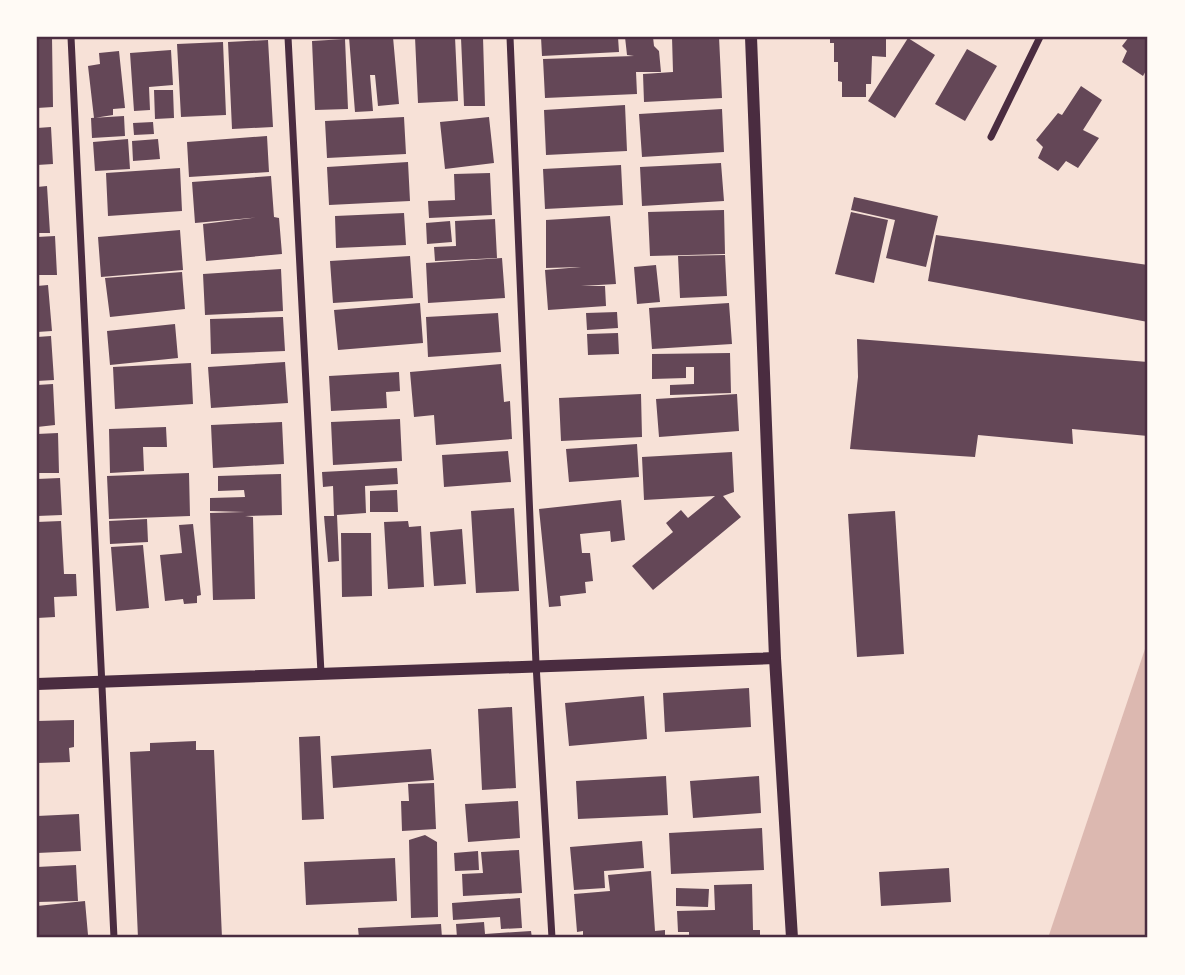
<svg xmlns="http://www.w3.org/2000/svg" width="1185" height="975" viewBox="0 0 1185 975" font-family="'IBM Plex Sans',sans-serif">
	<rect width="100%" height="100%" fill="#f7e1d7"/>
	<path fill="#dcb8b0" d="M1148,640V938H1048Z"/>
	<path fill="#644757" d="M37,37H52L53,107L37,108Z
		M349,37H393L399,104L378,106L375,75H370L373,111L355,112Z
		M415,37H455L458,101L418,103Z
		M483,37L485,106H464L461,38Z
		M541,37H618L619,52L542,56Z
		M625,37H653L654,46L659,51L661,72H636L637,94L545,98L543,59L634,56L627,55Z
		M672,37H719L722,98L644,102L643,74L673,72Z
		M830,37H886V57L872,56L871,84H866V97H842V82L838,81V62H834V43H830Z
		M1129,37H1148V67L1143,76L1122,62L1127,51L1122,46Z
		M908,38L935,55L895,118L868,101Z
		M345,39L348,109L315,110L312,41Z
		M268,40L273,127L232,129L228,42Z
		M223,42L226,115L181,117L177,44Z
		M967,49L997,66L965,121L935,104Z
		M171,50L173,85L149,87L150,110L134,111L130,53Z
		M119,51L125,108L113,109V115L94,118L88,66L100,64L99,53Z
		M1081,86L1102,100L1083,130L1099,138L1078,168L1066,161L1058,171L1038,158L1043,147L1036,140L1058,113L1062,115Z
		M154,90H173L174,118L155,119Z
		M625,105L627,151L546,155L544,110Z
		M722,109L724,152L642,157L639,114Z
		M124,116L125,136L92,138L91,118Z
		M404,117L406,154L327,158L325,121Z
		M489,117L494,163L445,169L440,122Z
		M153,122L154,134L134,135L133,123Z
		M51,127L53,164L37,165V128Z
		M267,136L269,172L189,177L187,142Z
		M128,139L130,169L95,171L93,142Z
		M158,139L160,159L133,161L132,141Z
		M408,162L410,201L329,205L327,167Z
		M721,163L724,201L642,206L640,167Z
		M621,165L623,205L545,209L543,169Z
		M180,168L182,211L108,216L106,173Z
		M490,173L492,215L429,218L428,201L455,200L454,174Z
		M271,176L274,217L279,218L282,254L206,261L203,224L261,217L195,223L192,182Z
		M47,186L50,233H37V187Z
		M854,197L938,216L926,267L886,258L895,220L851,210Z
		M724,210L725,254L650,256L648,212Z
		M851,212L888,220L874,283L835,274Z
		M404,213L406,245L336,248L335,216Z
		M610,216L616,284L581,286H605L606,306L548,310L545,270L581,267L546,268V220Z
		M495,219L497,258L435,261L434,247L456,246L455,221Z
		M450,221L452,242L427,244L426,223Z
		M180,230L183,270L101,277L98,237Z
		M936,235L1148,265V322L928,281Z
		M55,236L57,275H37V237Z
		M725,255L727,296L680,298L678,256Z
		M410,256L413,298L333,303L330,261Z
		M502,258L505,298L428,303L426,263Z
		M656,265L660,302L637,304L634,267Z
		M281,269L283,311L205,315L203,274Z
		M182,272L185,309L110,317L105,278Z
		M48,285L52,331L37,332V286Z
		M420,303L423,343L338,350L334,310Z
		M729,303L732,344L652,349L649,308Z
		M617,312L618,328L587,330L586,313Z
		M498,313L501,352L428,357L426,317Z
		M283,317L285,351L211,354L210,319Z
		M175,324L178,358L110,365L107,331Z
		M618,333L619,354L588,355L587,334Z
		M51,336L54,380L37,381V337Z
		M857,339L1148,362V436L1072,429L1073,444L978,435L975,457L850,449L858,377Z
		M730,353L731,393L670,395V385L694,384V367H686V378L652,379V354Z
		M285,362L288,403L211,408L208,367Z
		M191,363L193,404L115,409L113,367Z
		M501,364L504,402L510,401L512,439L436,445L434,415L414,417L410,372Z
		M399,372L400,391L386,392L387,408L331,411L329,376Z
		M53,384L55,425L37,427V385Z
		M641,394L642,437L561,441L559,398Z
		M737,394L739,431L659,437L656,399Z
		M400,419L402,461L333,465L331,422Z
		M282,422L284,464L213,468L211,425Z
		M166,427L167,447H143L144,471L110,473L109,429Z
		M58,433L59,473H37V434Z
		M637,444L639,477L569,482L566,449Z
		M508,451L511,482L444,487L442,455Z
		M732,452L734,492L723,496L741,517L653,590L632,566L673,532L666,523L681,510L688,518L715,496L644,500L642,457Z
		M397,468L398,484L365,486L366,513L337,515L339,561L328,562L324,516H334L333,486L323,487L322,472Z
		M189,473L190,516L109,519L107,476Z
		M281,474L282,515L245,516L253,517L255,599L213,600L210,513L245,512L210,511V498L245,497L244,490L218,491V476Z
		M60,478L62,515L37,516V479Z
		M397,490L398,512H370V491Z
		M621,500L625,540L611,542L610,531L580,534L582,553H590L593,581L585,582L586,593L560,596L561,606L549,607L539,509Z
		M514,508L519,591L476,593L471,511Z
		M895,511L904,654L857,657L848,514Z
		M147,519L148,542L110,544L109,521Z
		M61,521L64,574H76L77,596L54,597L55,617L37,618V522Z
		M408,521L409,527L421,526L424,587L388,589L384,522Z
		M193,524L201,595L197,596V603L184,604L183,599L165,601L160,555L182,553L179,525Z
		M462,529L466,584L434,586L430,532Z
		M341,533H371L372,596L342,597Z
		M143,545L149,608L116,611L111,547Z
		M749,688L751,727L665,732L663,693Z
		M644,696L647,739L569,746L565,703Z
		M512,707L516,788L482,790L478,709Z
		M74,720V747L69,748L70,762L37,763V721Z
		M320,736L324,819L302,820L299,737Z
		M196,741V750H214L222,938H138L130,752L150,751V743Z
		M431,749L434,780L333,788L331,756Z
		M666,776L668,815L578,819L576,781Z
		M759,776L761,813L693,818L690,781Z
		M434,783L436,829L402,831L401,801H409L408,784Z
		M518,801L520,838L468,842L465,804Z
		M79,814L81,851L37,853V816Z
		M762,828L764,870L671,874L669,833Z
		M425,835L437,842L438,917L411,918L409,840Z
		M642,841L644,868L604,871L605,888L574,890L570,847Z
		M519,850L522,893L463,896L462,874L483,873L481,852Z
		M478,851L479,870L455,871L454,853Z
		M395,858L397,901L306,905L304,862Z
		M76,865L78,901L37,902V867Z
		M949,868L951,902L881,906L879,872Z
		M651,871L655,931L665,930V938H583V931L577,932L574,894L610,891L608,875Z
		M752,884L753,930H760V938H689V932H678L677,911L715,910L714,885Z
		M676,888L709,889L708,907L676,906Z
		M520,898L522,928L501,929L500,917L453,920L452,903Z
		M85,901L88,935L37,938V906Z
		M484,922L485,934L531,931L532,938H457L456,924Z
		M441,924L442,938H359L358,928Z"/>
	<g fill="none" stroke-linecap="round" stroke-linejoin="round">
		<path stroke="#4a2c40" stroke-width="7" d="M71,37L114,938
			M288,37L321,673
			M510,37L536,664L552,938
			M991,137L1040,37"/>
		<path stroke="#4a2c40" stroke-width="12" d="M751,37L775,658L792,938
			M37,684L775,658"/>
	</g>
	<rect width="1185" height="975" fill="none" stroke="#fffaf5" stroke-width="77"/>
	<rect x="38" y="38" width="1108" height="898" fill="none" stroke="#4a2c40" stroke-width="2.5"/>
</svg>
